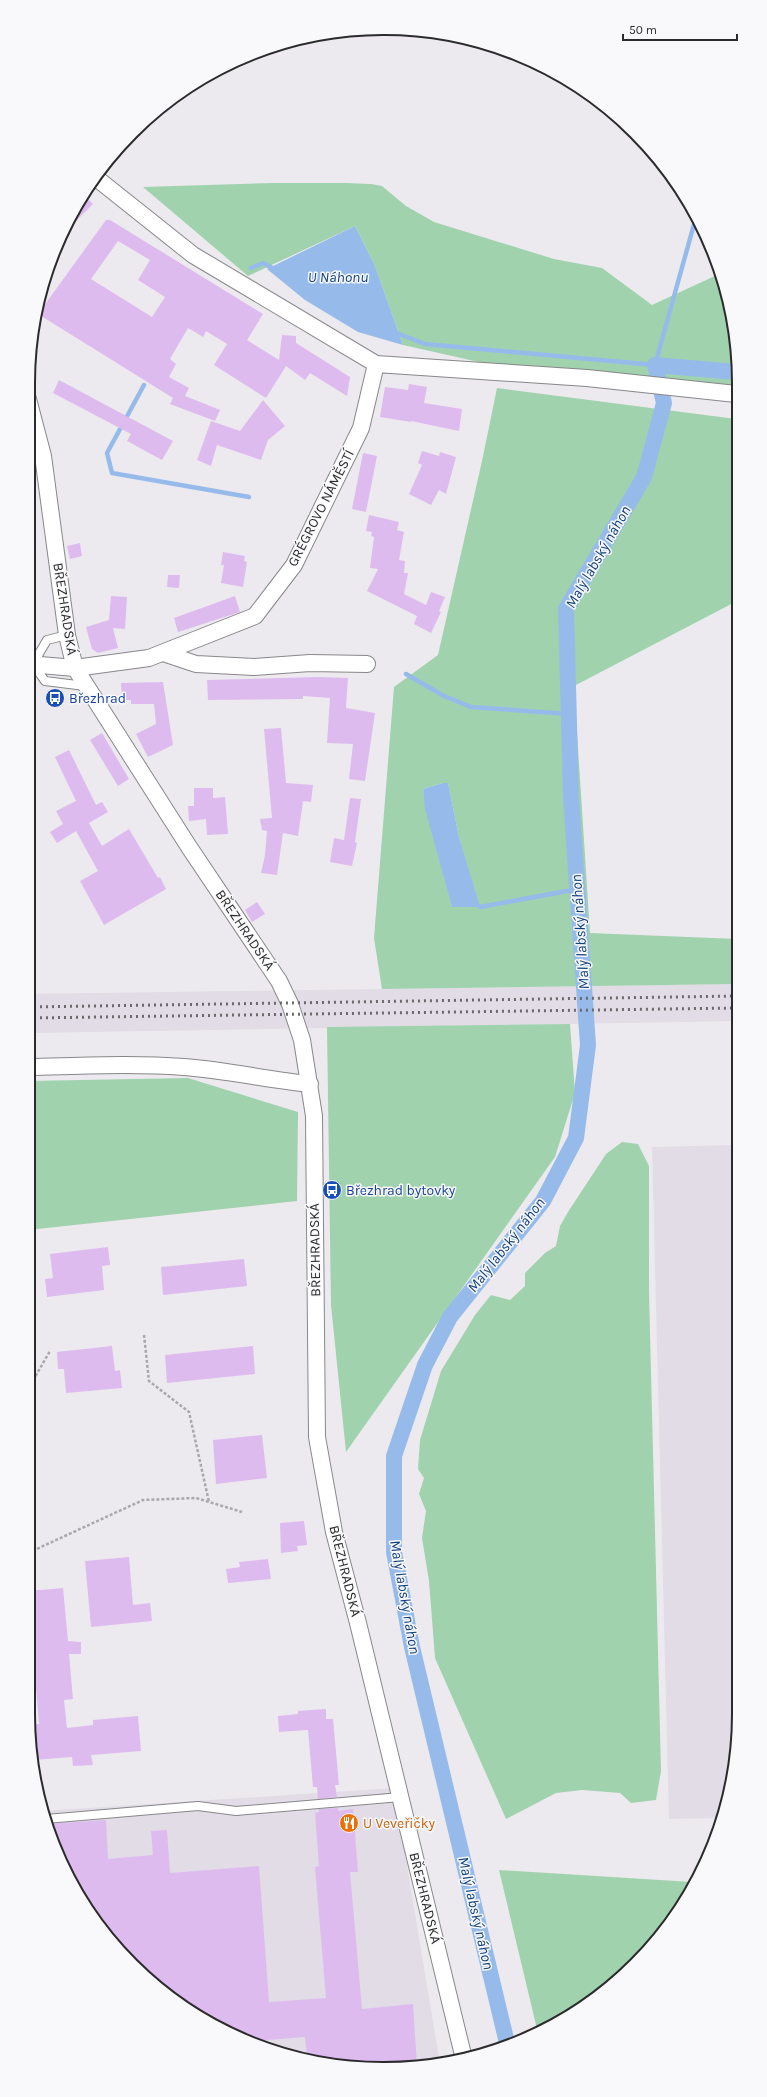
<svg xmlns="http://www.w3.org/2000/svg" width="767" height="2097" viewBox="0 0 767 2097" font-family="Karla,sans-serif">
	<rect width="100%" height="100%" fill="#eceaee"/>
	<path fill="#e1dce6" d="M737,984V1021L28,1033V994Z
		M738,1145L739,1714L727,1805L721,1818L669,1819L652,1147Z
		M394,1788L440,2063L407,2068L337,2066L226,2032L167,1996L116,1948L55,1849L43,1811Z"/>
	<path fill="#a0d2ae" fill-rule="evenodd" d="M273,183H346L371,184L382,186L406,206L434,222L554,259L602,268L652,305L717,275L736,337V393L524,372L403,345L375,266L355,226L248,276L143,187Z
		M497,388L736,419L737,601L574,686L590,933L737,939V984L382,989L374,938L394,687L438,655L482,461ZM443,783H448L459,837L479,907L452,906L426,809L423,789Z
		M28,531L35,590L28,618Z
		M570,1024L575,1093L555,1157L346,1452L331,1305L327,1027Z
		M188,1078L298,1112L297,1201L28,1230V1081Z
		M622,1142L638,1144L649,1166V1292L661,1771L656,1800L631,1803L620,1793L582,1790L556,1793L506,1819L435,1658L429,1581L422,1538L426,1511L419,1494L424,1478L418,1469L420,1440L441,1371L475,1315L491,1295L510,1300L525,1286V1273L545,1253L556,1246L560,1226L568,1212L606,1154Z
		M499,1870L692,1882L679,1911L635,1965L581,2009L537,2029Z"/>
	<path fill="#96bbeb" d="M355,226L375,266L403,345L358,332L305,300L267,269Z
		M443,783H448L459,837L480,907H452L425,809L423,789Z"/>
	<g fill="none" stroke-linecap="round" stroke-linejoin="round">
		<path stroke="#96bbeb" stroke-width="4.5" d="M251,268L263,263L276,270
			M394,332L425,344L655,365L696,217
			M144,385L107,453L112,473L249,497
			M406,674L444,696L471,707L569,714
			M480,907L578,889"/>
		<path stroke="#96bbeb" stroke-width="16" d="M507,2043L412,1647L394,1552V1456L425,1365L450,1317L543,1201L576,1138L588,1045L571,798L566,609L644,477L664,403L655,365L736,372"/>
	</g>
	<path fill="#debbef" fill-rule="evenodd" d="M84,195L93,204L69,228L65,225Z
		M106,220H110L263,314L247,340L279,360L282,335L296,336V343L350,377L347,396L310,373L305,380L286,366L266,398L214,365L227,344L206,331L203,337L188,328L170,359L176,364L169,377L189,388L185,396L220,410L215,421L170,404L173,398L38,314ZM118,241L150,260L138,280L165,297L152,317L91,279Z
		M59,380L173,441L162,460L127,441L131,434L53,393Z
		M409,384L427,387L424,403L462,409L459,431L411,421V422L380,417L385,387L408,390Z
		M263,400L285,426L268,440L261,460L217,445L211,466L197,460L211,421L240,431Z
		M422,451L439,456L440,452L456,457L446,494L439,490L431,505L409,494L422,465L418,463Z
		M363,453L377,456L366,512L352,509Z
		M369,515L399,522L397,530L404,532L399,560L405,561L404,573H408L404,594L426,605L431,592L445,597L439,611L441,612L431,633L414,624L417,616L367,591L378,569L370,568L374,537L371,536L372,532L366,531Z
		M80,543L82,556L70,559L67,546Z
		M223,552L245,556L244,561L247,562L243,587L221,583L224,565H221Z
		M168,575H180L179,588L167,587Z
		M111,596L127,597L125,629L113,628L118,648L98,653L92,649L86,627L109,620Z
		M235,596L240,612L178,632L174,618Z
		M318,677L348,678L346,708L375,713L365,781L349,779L353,744L327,743L330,698L303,696V699L208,700L207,680Z
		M163,682L173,745L148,757L136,734L156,724L154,704H131V700H122L121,683Z
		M281,728L286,783L313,785L311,802L303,801L298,836L283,833L277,875L261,873L265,855L267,831L262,830L260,819L272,818L264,729Z
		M102,733L129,779L118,786L90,740Z
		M69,750L96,805L102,802L108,812L89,823L102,846L129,829L158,878L160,877L166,889L104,925L80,881L98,871L76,831L57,843L50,832L63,824L56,811L76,801L55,757Z
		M194,788H213V798L225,797L228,834L207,835L206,819L189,821L188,806H194Z
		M350,798L361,799L355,842L357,843L352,866L330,862L334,838L344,840Z
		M257,902L265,914L252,922L245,910Z
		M108,1247L110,1265L102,1266L104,1290L47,1297L45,1279L53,1278L50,1254Z
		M244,1259L247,1286L163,1295L161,1267Z
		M112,1346L115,1371L120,1370L122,1388L66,1393L64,1369H58L57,1352Z
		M253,1346L255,1374L167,1383L165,1355Z
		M262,1435L267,1478L216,1484L213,1440Z
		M304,1521L307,1545L297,1546L298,1551L281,1553L280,1523Z
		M129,1557L133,1605L150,1603L152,1621L91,1627L85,1561Z
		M268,1559L271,1579L228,1583L226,1569L240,1567L239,1562Z
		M63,1588L68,1641L81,1642V1654H69L73,1699L64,1700L67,1728L93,1725V1720L138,1716L141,1751L91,1755L93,1765L73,1766L72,1757L33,1760L29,1725L39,1724L28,1591Z
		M326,1709V1719H333L339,1785H335L337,1797L318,1799L317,1787H313L308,1730L279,1732L278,1716L298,1714V1711Z
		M338,1808V1811L353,1809L358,1872H350L362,2009L413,2004L417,2066L407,2068L337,2066L307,2057L305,2037L254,2041L226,2032L167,1996L116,1948L55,1849L47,1824L106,1820L108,1859L153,1855L151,1831L167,1830L170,1873L259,1866L269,2002L326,1998L315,1867L319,1866L315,1813L319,1812V1809Z"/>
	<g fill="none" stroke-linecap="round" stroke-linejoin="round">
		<g stroke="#88878a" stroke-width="10">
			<path id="service" d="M67,635L47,640L33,664L45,681L85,686
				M46,1819L198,1806L236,1811L401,1797"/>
		</g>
		<g stroke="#88878a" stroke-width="18">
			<path id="minor" d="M95,177L193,255L376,364L587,378L736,394
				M28,399L43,456L67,635L75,668L189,847L279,981L290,1004L302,1040L314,1116L317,1437L334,1532L358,1623L464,2059
				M163,653L196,664L254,667L310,663L367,664
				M28,664L75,668L149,658L255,616L294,565L361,428L376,364
				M28,1067C79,1066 132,1063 184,1067C226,1070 268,1080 310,1084"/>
		</g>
		<path stroke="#aaa8ab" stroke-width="2.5" stroke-dasharray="3 2" stroke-linecap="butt" d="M144,1335L149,1381L189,1412L209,1502
			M28,1389L50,1351
			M28,1553L143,1500L196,1498L242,1512
			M28,1664L31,1701"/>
		<use href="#service" stroke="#fff" stroke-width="8"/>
		<use href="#minor" stroke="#fff" stroke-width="16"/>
		<path stroke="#6a696b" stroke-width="3" stroke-dasharray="2 4" stroke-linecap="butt" d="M28,1007L737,996
			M28,1018L737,1008"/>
	</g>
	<defs>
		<g id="bus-disc" transform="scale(1)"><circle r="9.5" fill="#1a4fb4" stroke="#f9f8fb"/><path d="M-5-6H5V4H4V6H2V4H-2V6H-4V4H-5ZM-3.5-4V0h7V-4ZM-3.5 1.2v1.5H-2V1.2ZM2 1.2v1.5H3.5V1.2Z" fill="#fff"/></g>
		<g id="restaurant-disc" transform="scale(1)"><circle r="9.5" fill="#e8710a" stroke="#f9f8fb"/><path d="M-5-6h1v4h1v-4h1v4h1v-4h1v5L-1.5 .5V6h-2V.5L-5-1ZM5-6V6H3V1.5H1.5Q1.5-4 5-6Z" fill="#fff"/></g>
	</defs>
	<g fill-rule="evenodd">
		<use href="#bus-disc" x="55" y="698"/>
		<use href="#bus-disc" x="332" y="1190"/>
		<use href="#restaurant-disc" x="349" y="1823"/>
	</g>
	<g text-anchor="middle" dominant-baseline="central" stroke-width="3" stroke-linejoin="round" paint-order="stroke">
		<g font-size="14" fill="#2c2b2c" stroke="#f9f8fb">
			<text transform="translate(321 508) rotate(-63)">GRÉGROVO NÁMĚSTÍ</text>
			<text transform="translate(65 609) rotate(81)">BŘEZHRADSKÁ</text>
			<text transform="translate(245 930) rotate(56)">BŘEZHRADSKÁ</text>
			<text transform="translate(315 1250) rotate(-91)">BŘEZHRADSKÁ</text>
			<text transform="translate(345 1571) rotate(76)">BŘEZHRADSKÁ</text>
			<text transform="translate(425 1898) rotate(76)">BŘEZHRADSKÁ</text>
		</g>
		<g font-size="14" fill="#164399" stroke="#f9f8fb" text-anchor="start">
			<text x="69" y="698">Březhrad</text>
			<text x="346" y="1190">Březhrad bytovky</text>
		</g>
		<g font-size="14" fill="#c56008" stroke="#f9f8fb" text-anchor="start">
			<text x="363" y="1823">U Veveřičky</text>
		</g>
		<g font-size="15" font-style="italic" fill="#11427c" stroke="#f9f8fb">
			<text x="338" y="277">U Náhonu</text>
			<text transform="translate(598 557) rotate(-60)">Malý labský náhon</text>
			<text transform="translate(580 932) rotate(-94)">Malý labský náhon</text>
			<text transform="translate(506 1245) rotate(-52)">Malý labský náhon</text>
			<text transform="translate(405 1597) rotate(80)">Malý labský náhon</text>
			<text transform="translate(476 1913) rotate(77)">Malý labský náhon</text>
		</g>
	</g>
	<path d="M0 0H767V2097H0ZM383 35H384A348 348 0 0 1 732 383V1714A348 348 0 0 1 384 2062H383A348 348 0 0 1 35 1714V383A348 348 0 0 1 383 35Z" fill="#f9f8fb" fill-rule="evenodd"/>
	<path fill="none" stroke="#2c2b2c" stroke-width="2" d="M383 35H384A348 348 0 0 1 732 383V1714A348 348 0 0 1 384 2062H383A348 348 0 0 1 35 1714V383A348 348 0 0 1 383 35Z"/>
	<path d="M623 34v6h114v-6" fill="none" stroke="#2c2b2c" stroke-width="2"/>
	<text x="629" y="34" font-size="12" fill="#2c2b2c" stroke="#f9f8fb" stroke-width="3" paint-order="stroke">50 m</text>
</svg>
